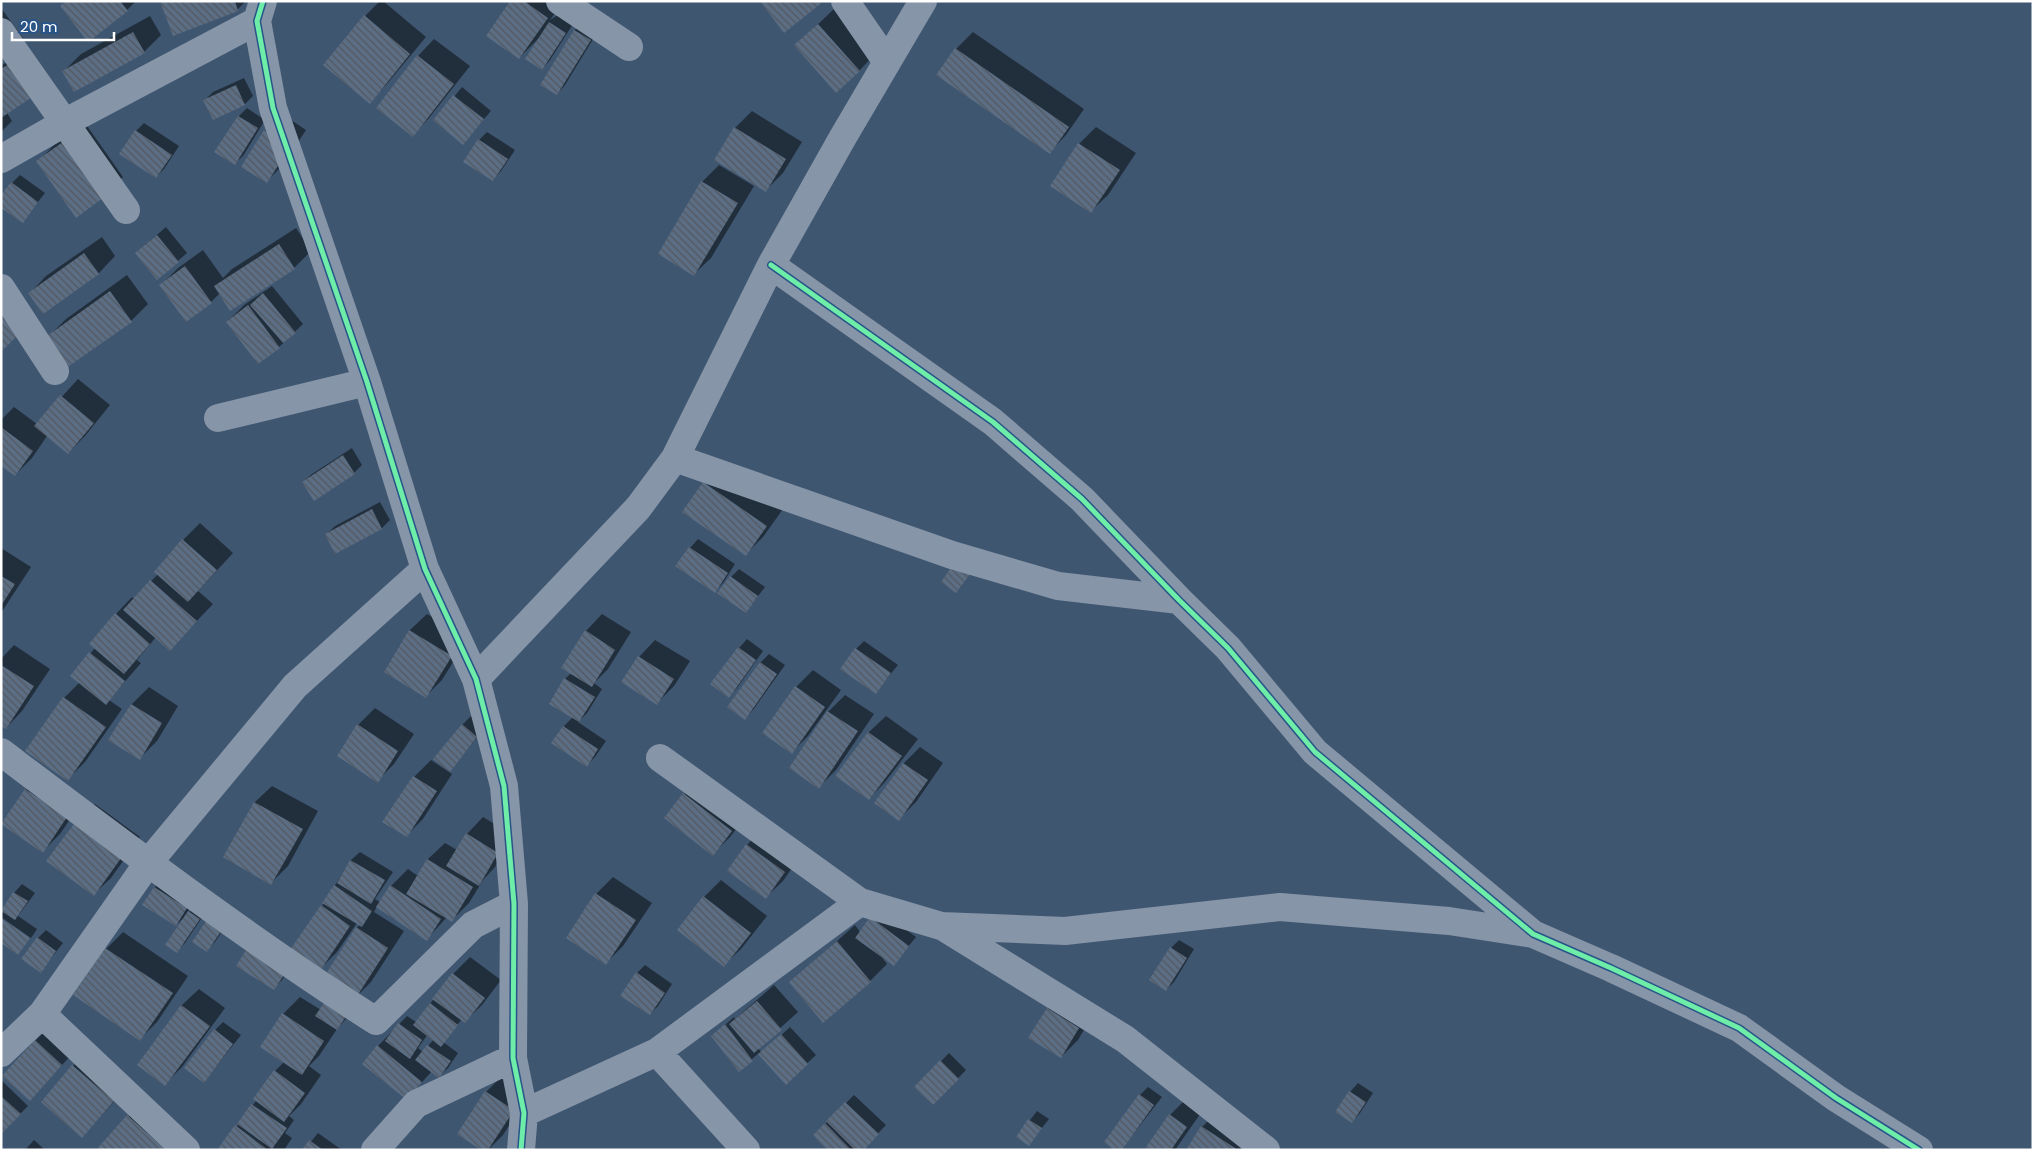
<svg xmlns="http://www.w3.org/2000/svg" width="2034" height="1151" viewBox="0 0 2034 1151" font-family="Poppins,sans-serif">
	<defs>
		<pattern id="building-back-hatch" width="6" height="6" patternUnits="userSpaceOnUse" patternTransform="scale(1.25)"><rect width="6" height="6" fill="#5c6e84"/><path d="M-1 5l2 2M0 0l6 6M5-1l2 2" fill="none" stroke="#525860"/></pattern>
	</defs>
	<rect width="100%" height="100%" fill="#3f5671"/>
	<path fill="#0007" fill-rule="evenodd" d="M67,1H136L127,10Z
		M162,1H246L237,10Z
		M380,1H383L426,37L386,85L369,102L365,16Z
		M512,1H564L550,20L558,15L573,24L550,60L542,69L538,39L519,58Z
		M1,8L23,38L1,58Z
		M835,8L875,54L859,71L795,46Z
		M150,16L161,35L144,52L64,71L81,54Z
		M583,22L598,31L565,85L557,94L542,84L575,30Z
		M973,32L1084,109L1066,135L1050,152L938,75L956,49Z
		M434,39L470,66L429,118L413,135L418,56Z
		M26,48L7,113L12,121L1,132V66Z
		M244,78L253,96L245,104L205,100L213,92Z
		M462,87L491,111L463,143L435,120Z
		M247,108L265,120L243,156L234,164L216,152L239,116Z
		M752,111L802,142L783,173L766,190L735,128Z
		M282,114L306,130L284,164L267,181L243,166L265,131Z
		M85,123L123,177L106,194L38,162L54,145Z
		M144,123L179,146L164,169L156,177L121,153L136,131Z
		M1096,127L1136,153L1108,195L1091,211L1052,185L1079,144Z
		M487,132L515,150L501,171L493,180L479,140Z
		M719,165L754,186L711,258L694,274L702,182Z
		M20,175L45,193L23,221L12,183Z
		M166,227L187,253L158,278L145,245Z
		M296,228L311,251L294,268L220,293L211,302L161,285L178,268L203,250L223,278L232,269Z
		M102,237L115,256L99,273L43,312L30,293L46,276Z
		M127,275L148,304L131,321L49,336L66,319Z
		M272,286L303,324L279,347L258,363L227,322L244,305Z
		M78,379L110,405L85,436L68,453L47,436L32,458L15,475L1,465V420L14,407L37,424Z
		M352,448L362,465L354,473L303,482L312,474Z
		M704,483L783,509L763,537L746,554Z
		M380,502L390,520L382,528L327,534L335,526Z
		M200,523L233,553L198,591L213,604L170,649L156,637L137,660L141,663L109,700L122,709L85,762L68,779L27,751L64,698L80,682L72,676L95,648L116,614L132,597L134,599L158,574L183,540Z
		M698,539L735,564L723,583L714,592L690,548Z
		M1,548L31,567L1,613Z
		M739,569L765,587L746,612L731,577Z
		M427,614L468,638L442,680L426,696L385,671L410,630Z
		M602,614L631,632L608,669L594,683L602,689L587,713L578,722L606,741L595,757L587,765L564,726L573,717L565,679L571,673L586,631Z
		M747,639L763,651L737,688L729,696L739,648Z
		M655,640L690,661L674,686L657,703L639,657Z
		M864,641L898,665L875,693L856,649Z
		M14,645L50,669L22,711L6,728L1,725V659Z
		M769,654L785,665L753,710L745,718L729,707L761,662Z
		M813,670L841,690L808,736L792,752L796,687Z
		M149,687L178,706L157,741L140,758L110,740L132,704Z
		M845,695L874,714L836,770L819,787L826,714Z
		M375,708L414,734L394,764L377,781L358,725Z
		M471,716L485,728L449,771L462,725Z
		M886,716L918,739L885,782L869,799L837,776L869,732Z
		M920,747L943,763L916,802L899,819L903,764Z
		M431,760L452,774L423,819L406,836L414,777Z
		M42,773L83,800L60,834L43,851L26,790Z
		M701,777L748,814L730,837L713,854L666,818L684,794Z
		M272,786L318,811L288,866L271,883L224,857L255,802Z
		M95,804L140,837L111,878L94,894L78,821Z
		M483,817L514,836L495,867L483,880L469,903L452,920L447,917L427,939L377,906L374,912L404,931L371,982L352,1001L356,1003L345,1020L337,1029L319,1056L309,1066L321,1075L301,1104L289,1116L294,1120L285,1133L292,1138L284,1150H219L256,1101L254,1099L275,1071L285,1061L283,1014L300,997L321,1010L328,998L356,928L360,925L357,923L337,952L320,969L322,906L351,860L360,852L393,872L375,899L380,902L391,886L408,869L418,876L428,859L445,843L457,850L467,834Z
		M763,828L801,855L783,881L766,897L747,845Z
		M613,877L652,903L623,946L606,963L596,894Z
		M163,879L195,899L187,914L197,904L207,910L185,943L177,951L185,917L176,925L144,904L155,887Z
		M721,880L767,916L741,949L724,965L704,897Z
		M22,884L35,893L18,916L37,929L31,938L1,917L3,910L14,893Z
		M879,910L916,937L893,965L881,956L887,964L870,981L823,1021L791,982L855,925L860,932Z
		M229,921L215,942L207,950L194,941Z
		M46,930L63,943L41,971L38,938Z
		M123,932L188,976L157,1022L140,1039L74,995L106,949Z
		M257,940L293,963L282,980L274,988Z
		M1179,940L1194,949L1174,982L1166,990L1171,948Z
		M470,957L501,980L482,1005L465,1021L462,1019L443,1042L458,1053L448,1068L439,1076L432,1071L407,1099L378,1046L407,1016L416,1022L453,974ZM428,1034L434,1039L423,1052L418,1048Z
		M645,965L672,984L658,1006L650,1014L637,973Z
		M774,985L798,1012L758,1048L762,1053L790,1027L816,1055L786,1083L759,1053L739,1070L712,1036L734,1017L735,1019Z
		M199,989L225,1008L182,1067L165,1084L139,1065L182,1005Z
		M1064,992L1095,1011L1078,1040L1061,1057L1048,1009Z
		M223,1022L241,1035L204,1082L215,1030Z
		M52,1024L78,1048L46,1082L35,1041Z
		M89,1049L130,1084L82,1137L73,1066Z
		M949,1053L966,1070L933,1104L916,1087Z
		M503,1075L530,1093L503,1135L488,1150L458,1134L486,1092Z
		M1,1080L28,1106L1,1133Z
		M1358,1083L1373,1093L1360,1113L1352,1122L1337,1112L1350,1092Z
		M1148,1087L1162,1097L1121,1150L1140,1095Z
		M854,1095L886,1125L862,1150L855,1148L854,1150H829L814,1135Z
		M1187,1098L1203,1110L1175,1150H1145L1170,1115Z
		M145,1099L193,1150H98Z
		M1219,1110L1260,1150H1187L1202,1127Z
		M1037,1111L1049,1119L1029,1144L1018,1136Z
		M318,1133L342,1150H304Z
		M34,1140L45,1150H25Z"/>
	<path fill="url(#building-back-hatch)" d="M66,1H120L128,11L88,42L60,6Z
		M160,1H235L238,11L173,36Z
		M510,1H524L548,18L519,59L486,36Z
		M760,1H824L784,33Z
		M364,15L410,54L370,104L323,65Z
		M549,22L566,33L542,70L525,59Z
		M818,24L860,71L836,93L794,45Z
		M574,30L591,40L557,95L540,85Z
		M133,32L145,53L74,92L62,71Z
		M955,48L1069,127L1050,154L936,75Z
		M417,55L454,84L413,137L376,108Z
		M9,64L32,97L1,118V69Z
		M236,85L245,105L213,120L203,100Z
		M453,95L484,119L463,145L433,120Z
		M238,116L258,128L235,165L214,152Z
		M734,127L786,159L766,192L714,160Z
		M135,130L172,155L156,178L119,154Z
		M264,130L290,147L267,183L241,167Z
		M67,139L107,195L76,218L36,161Z
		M478,139L508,159L493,181L463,162Z
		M1078,143L1120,170L1091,213L1050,186Z
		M701,181L738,203L694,276L658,254Z
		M11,182L38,202L23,223L1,208V195Z
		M157,235L179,262L157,280L135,253Z
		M279,244L295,269L230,311L214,286Z
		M84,253L99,274L43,314L28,293Z
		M185,266L212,303L186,322L159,285Z
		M110,291L132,322L69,366L47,336Z
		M263,293L296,333L283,343L250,305Z
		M248,305L280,348L258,364L226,322Z
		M1,316L19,334L1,352Z
		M60,395L94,423L68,454L34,426Z
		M1,427L33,451L15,476L1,466Z
		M343,455L355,474L314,501L302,482Z
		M703,482L767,526L746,556L682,512Z
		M372,509L382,529L335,554L325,534Z
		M182,539L217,570L188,602L154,572Z
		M689,547L728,573L715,593L675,566Z
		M955,562L970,574L956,593L941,582Z
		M1,576L15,584L1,606Z
		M730,576L758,596L746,613L717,593Z
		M150,580L197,621L170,651L123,610Z
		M115,613L150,644L124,674L89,644Z
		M409,630L452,656L426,698L384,672Z
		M585,630L615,650L592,687L561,668Z
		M738,647L756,660L729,698L710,684Z
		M855,648L891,673L876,694L840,669Z
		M89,652L125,681L106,705L70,676Z
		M638,656L674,679L657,705L621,682Z
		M760,662L777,674L745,720L727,707Z
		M1,665L34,686L6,729L1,726Z
		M564,678L595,697L579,722L549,704Z
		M795,686L825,707L792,754L762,733Z
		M63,697L106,727L68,781L25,751Z
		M131,704L162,723L140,760L108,740Z
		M827,711L858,731L819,789L789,768Z
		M357,724L398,751L378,783L337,756Z
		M462,724L477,737L450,772L433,759Z
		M563,726L598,749L587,767L551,743Z
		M868,732L902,756L869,800L835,776Z
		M903,763L928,780L899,821L874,803Z
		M413,776L437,791L407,837L382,822Z
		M25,789L67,817L43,853L1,824Z
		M683,793L732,831L713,856L664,818Z
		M254,802L303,829L271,885L223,857Z
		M77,820L124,854L94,896L46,861Z
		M466,833L498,853L479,886L446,866Z
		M746,844L785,872L766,899L727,871Z
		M427,859L473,887L452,922L406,894Z
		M350,860L385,880L371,904L337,883Z
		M334,885L372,911L362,927L322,903Z
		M390,885L441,919L427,941L376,907Z
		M154,887L187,908L176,926L142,905Z
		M13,892L28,901L15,920L1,911Z
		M595,893L636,920L606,965L566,938Z
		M703,896L751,933L724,967L677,930Z
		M321,905L350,926L320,971L290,950Z
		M188,911L200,919L177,953L165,945Z
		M870,917L909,946L894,966L855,938Z
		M1,918L30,938L18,955L1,943Z
		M207,920L222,930L207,952L192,942Z
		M356,927L388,948L354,1001L322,980Z
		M37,937L56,951L41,973L21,959Z
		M837,941L871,982L823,1023L789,982Z
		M248,947L286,972L274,990L236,966Z
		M1170,947L1187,958L1166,991L1149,980Z
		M105,948L173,993L140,1041L73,995Z
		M636,972L665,993L650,1015L620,996Z
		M452,973L485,998L465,1023L432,999Z
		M328,997L349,1012L337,1030L315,1016Z
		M757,1001L782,1030L754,1053L729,1024Z
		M430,1003L458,1025L441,1047L413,1025Z
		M181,1005L210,1026L165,1086L137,1065Z
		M1047,1008L1079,1028L1061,1058L1028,1038Z
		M282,1013L324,1041L302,1075L260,1047Z
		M398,1023L422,1040L410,1059L385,1041Z
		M725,1024L753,1061L739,1072L711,1036Z
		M214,1029L233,1044L204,1083L184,1068Z
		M781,1034L808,1064L786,1085L758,1054Z
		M35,1040L62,1065L30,1101L2,1076Z
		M377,1045L422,1082L407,1100L362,1064Z
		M427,1045L451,1061L439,1078L415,1060Z
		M940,1060L959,1079L933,1105L914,1087Z
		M72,1065L114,1101L82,1138L41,1102Z
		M274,1070L305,1093L284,1122L253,1099Z
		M485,1091L514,1110L488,1150H481L457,1134Z
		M1349,1091L1366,1102L1352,1123L1335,1112Z
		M1139,1094L1154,1105L1122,1150H1114L1104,1142Z
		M1,1096L21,1114L1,1134Z
		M845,1102L879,1134L864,1150H855L826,1121Z
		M251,1104L287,1128L272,1149L237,1124Z
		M1169,1114L1187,1127L1171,1150H1144Z
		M127,1115L166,1150H96Z
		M1028,1119L1042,1128L1029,1146L1016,1137Z
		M825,1123L851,1150H827L813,1135Z
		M235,1125L268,1150H217Z
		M1201,1126L1238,1150H1186Z
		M309,1140L323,1150H302Z"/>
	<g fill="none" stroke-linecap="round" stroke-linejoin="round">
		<path stroke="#8695a7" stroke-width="28" d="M263,1L257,21L273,108L367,382L425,569L476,679L504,786L514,904L513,1058L524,1113L521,1150
			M560,1L629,47
			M845,1L887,62
			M1,32L126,210
			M1,159L66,122L257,21
			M771,265L993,422L1082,499L1179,600L1228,648L1315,752L1533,934L1611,968L1739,1028L1836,1098L1919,1150
			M1,288L55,371
			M218,418L367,382
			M675,458L952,555L1058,586L1179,600
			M476,679L638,508L675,458L771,265L843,137L923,1
			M1,752C124,845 246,938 376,1021L473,925L514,904
			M660,758L860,902
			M942,926L1125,1039L1266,1150
			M42,1014L186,1150
			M657,1052L746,1150
			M1,1053L42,1014L148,863L295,686L425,569
			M524,1113L657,1052L860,902L941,926L1065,931L1280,907L1449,921L1533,934
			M375,1150L416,1104L513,1058"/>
		<g stroke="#295487" stroke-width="8">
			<path id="cycleway" d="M263,1L257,21L273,108L367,382L425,569L476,679L504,786L514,904L513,1058L524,1113L521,1150
				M771,265L993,422L1082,499L1179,600L1228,648L1315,752L1533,934L1611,968L1739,1028L1836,1098L1919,1150"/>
		</g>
		<use href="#cycleway" stroke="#6deda7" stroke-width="5"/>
	</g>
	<rect width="2034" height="1151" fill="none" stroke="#ffffff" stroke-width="5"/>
	<path d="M12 32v8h102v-8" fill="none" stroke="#ffffff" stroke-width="2.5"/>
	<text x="20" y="32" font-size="15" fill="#ffffff" stroke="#295487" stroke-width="4" paint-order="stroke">20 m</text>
</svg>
